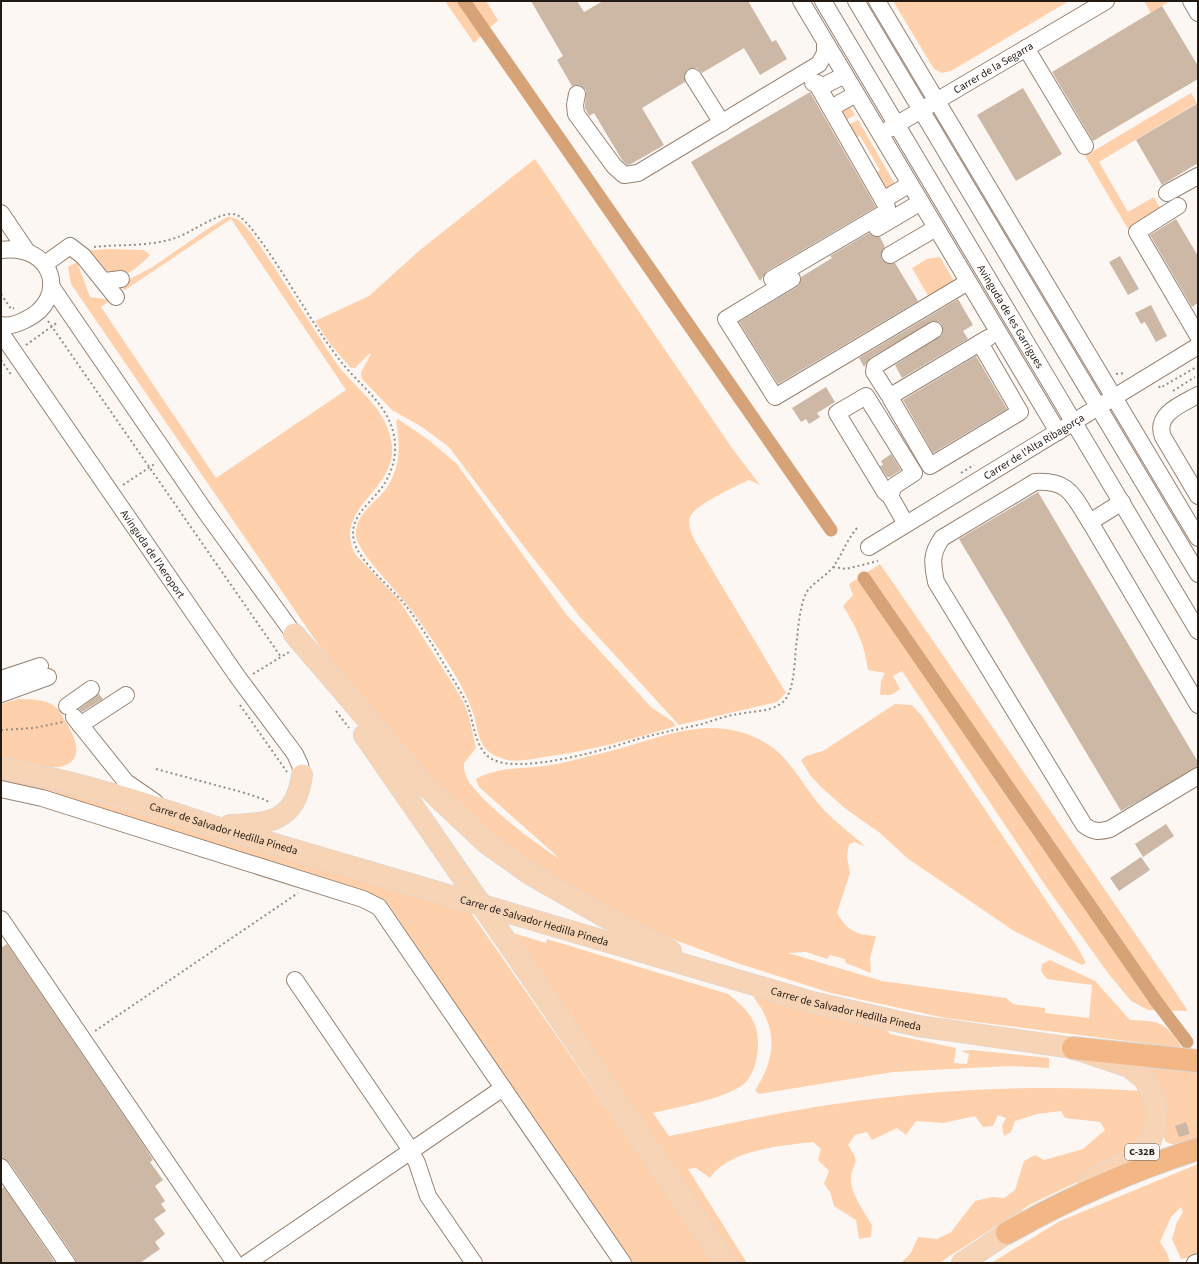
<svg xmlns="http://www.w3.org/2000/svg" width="1199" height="1264" viewBox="0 0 1199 1264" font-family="'Source Sans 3',sans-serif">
	<rect width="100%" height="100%" fill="#fcf7f3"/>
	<path fill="#fed1ac" d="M445,1H486L498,20L474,43Z
		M893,1H1069L951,71L942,73L934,69Z
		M1144,1H1170L1151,13Z
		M1191,93L1197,103L1099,162L1128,212L1154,197L1161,210L1128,229L1085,156Z
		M848,103L855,115L846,120L841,119L840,108Z
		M858,120L895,184L887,189L882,188L874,174L880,170L860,136L853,139L849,130L850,124Z
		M535,159L732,448L760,485L749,480C736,486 696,504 690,517C687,524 692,534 695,541L786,693L777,702L679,725L580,617L525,548L449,447L422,427L392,410L362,379L361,372L371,354H369L355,368H351L331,345L315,321L369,296L420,250Z
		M227,217C238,216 244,225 251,233C280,274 306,318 334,360C354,389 388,407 392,446C396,491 332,508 355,554L399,600L454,686L464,703L469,717L476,748L464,763C464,766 464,770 465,773C470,795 538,846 559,858L479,787L476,779C497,767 521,769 544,766C561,764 578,759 594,755C629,748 661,733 696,729C727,725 763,734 785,759C799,775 810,795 825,811C838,824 853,836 866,847L855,842L849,844L847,857L850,873L837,913C847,930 856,935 876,936L870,958L871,973L846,963L845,959L830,955L827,959L806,952L788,953L882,981L1006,998L1013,1004L1045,1008V1013L1089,1018L1092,985L1047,979L1041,971L1042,964L1050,960L1095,981L1130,1020C1162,1021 1165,1022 1182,1048L945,1018L831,993L737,963L672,939L621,916L528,864L476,823L433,784L386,730L320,647L71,284L68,267L77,262L90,297L111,300L101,307L216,478L346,390L231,219L125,290L121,288L120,284L151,268L206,230Z
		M106,249L144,250L150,255C146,260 141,263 136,268C115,285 100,266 85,251Z
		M940,257L956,284L930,299L912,268L927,259Z
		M398,419L430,441L456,463L566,614L651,707L673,722L676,726C633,739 589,751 544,757C532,759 519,762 508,760C500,758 491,755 486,749C477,739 477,722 472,710C462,681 436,645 418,619C405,598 357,554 356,535C355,512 378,502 388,486C401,465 400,444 396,421Z
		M880,564L1172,987L1188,1011L1148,1010L1131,1001L1108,973L1047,888L902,671L893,676L900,689L891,695H880L881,681L885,673L868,670C865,646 856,626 843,606L853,595L849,584Z
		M18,699C31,699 47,699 57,708C60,711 63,717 65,721C75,736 87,762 59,767C48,769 15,759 1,757V704Z
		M895,704L912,705L922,716L1078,948L1086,963L1082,965L1014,931L907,858L880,833L846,809L821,787L810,775L801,760L806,756L823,751Z
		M1,776L35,783L469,910L715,1263H631L388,904L38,794L1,784Z
		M506,931L546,943L547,939L728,994C747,1009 759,1021 758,1047C757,1059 754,1075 744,1084C725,1099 677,1107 653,1113L669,1136C724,1125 779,1112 835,1104C937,1089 1040,1084 1143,1091L1149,1111L1139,1145L1098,1172L1031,1204L939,1263H901L911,1253L918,1237L937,1239L951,1232L975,1201L992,1197L1004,1198L1015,1190L1024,1161L1035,1155L1044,1160L1083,1149L1105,1130L1100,1122L1065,1118L1061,1111L1037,1114L1015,1121L1011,1132L1004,1136L1002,1126L1006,1118L998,1115L993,1126L983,1127L975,1116L943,1123L916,1121L906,1135L897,1128L872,1140L867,1132L855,1135L848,1145C863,1166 851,1162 851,1180C850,1192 866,1215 872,1225L871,1237L859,1239L856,1220L834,1206L830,1192L824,1184L829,1171L818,1160L821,1149L813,1142C781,1146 730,1149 710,1178L696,1168L688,1169L747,1263H735Z
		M755,995L884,1027L890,1034L956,1048L954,1063L967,1064L969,1054L961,1051L972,1050L1049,1058V1068L1009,1066L893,1072L759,1094L755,1090C776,1059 778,1028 754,998Z
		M1144,1066L1198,1073V1141C1187,1143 1175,1148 1165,1141Z
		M1198,1164V1255L1181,1259L1172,1239L1177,1222L1183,1212L1181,1207L1171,1217L1160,1242L1167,1253L1170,1263H991L1060,1221Z"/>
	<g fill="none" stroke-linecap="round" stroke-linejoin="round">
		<path stroke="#d6a277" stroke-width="13" d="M464,1L831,530
			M864,578L1156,1001L1187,1042"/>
	</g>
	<path fill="#cdb7a5" d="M531,1H577L584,12L603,1H748L772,42L776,40L787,59L760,75L744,48L702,73L697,68L688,69L684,77L685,82L642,108L664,145L631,164L627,165L622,160L594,113L589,116L585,108L586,90L579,85L572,86L557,60L563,56Z
		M1162,6L1198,66V79L1093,141L1052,72Z
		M1023,88L1062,154L1016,181L977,115Z
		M810,92L876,207L767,271L760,281L691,162Z
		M1198,103V163L1162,185L1136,140Z
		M1176,219L1198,256V303L1192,307L1150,235Z
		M869,233L873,236L880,237L885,247L881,255L882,260L890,264L895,263L918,301L778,384L739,322L797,287L800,283L801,277L832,258L830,256Z
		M1120,256L1139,289L1128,295L1109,262Z
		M958,299L973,325L963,331L968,339L902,378L895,365L942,335V325L939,322L933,321L870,358L864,367L859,358Z
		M1151,305L1167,336L1156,342L1145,322L1141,324L1135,313Z
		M976,356L1007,409L933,453L903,400Z
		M826,387L835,402L817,413L820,417L809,424L806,419L801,422L792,408Z
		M891,454L901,470L890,477H887L880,466L883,465L881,461Z
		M1038,492L1198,762V767L1121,811L959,539Z
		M99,694L103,699L82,712L79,709Z
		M1166,824L1174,836L1143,857L1135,844Z
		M1141,857L1150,870L1119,891L1110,878Z
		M7,944L143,1144L153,1160L150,1162L163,1180L155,1186L165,1201L161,1204L166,1211L154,1219L165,1234L155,1242L160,1249L140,1263H76L75,1258L9,1162L1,1158V948Z
		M1186,1122L1190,1134L1179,1137L1175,1126Z
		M4,1187L54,1261L52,1263H1V1189Z"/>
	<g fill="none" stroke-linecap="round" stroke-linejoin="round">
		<g stroke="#988372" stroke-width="18">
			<g id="minor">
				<path d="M801,1L1058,432"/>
				<path id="s1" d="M823,1L1198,631"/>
				<path d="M856,1L1198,574"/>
				<path d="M877,1L1198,538"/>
				<path d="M1191,1L1198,13"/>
				<path d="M1026,48L1085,146"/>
				<path d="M693,77L722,123"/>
				<path d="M813,83H817L819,88L845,75"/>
				<path d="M577,94L575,105L576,114L614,166L624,175L638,173L819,64L825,53V42"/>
				<path d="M831,108L856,94"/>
				<path id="s2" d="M889,129L1106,1"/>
				<path d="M1167,193L1198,176"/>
				<path d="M883,200L910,184"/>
				<path d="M1178,206L1137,232L1198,336"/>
				<path d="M1,213L26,250"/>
				<path d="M877,228L921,202"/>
				<path d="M1,250C54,243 70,299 25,320C17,324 9,327 1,325"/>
				<path d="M890,255L936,228"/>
				<path d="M45,264L70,246L83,256L116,297"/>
				<path d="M772,279L886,212L887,207L819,88"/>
				<path d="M792,279L726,319L775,397L968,282"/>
				<path d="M105,281L121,279"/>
				<path d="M51,286L207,514L294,634"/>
				<path d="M934,330L875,366L874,372L888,394H894L988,338"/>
				<path id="s3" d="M1,333L237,676L295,754L300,765L302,775"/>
				<path d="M894,394L891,399L930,466L1020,412L980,343"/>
				<path d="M1198,395C1182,404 1154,414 1163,437L1198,496"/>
				<path d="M890,496L885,492L837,413L866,396L914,473L894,486L890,496L906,524"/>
				<path d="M1122,502L1090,522C1073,496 1070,480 1035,482L942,538C931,554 932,562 936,582L1084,825C1093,832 1099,832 1110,829L1198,776"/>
				<path d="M1090,522L1198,705"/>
				<path id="s4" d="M869,547L1198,346"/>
				<path d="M1,679L40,666"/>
				<path d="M1,694L48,677"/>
				<path d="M67,706L91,689"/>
				<path d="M74,717L126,782L155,802"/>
				<path d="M80,725L126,695"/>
				<path d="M1,789L42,798L363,899L379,907L623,1263"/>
				<path d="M1,919L235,1263"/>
				<path d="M295,980L408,1146L417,1163L428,1196L474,1263"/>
				<path d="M1,1167L67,1263"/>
				<path d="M247,1263L503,1088"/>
				<path d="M1195,1263L1198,1262"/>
			</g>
		</g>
		<g stroke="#d7d6d5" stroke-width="22">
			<g id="major">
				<path d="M294,634L419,780L486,843L531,875L603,916L671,951"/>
				<path d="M364,735L418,813"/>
				<path id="s5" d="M1,768C72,780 142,802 210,825L812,1002L918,1026L1073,1048L1129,1067L1144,1079L1155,1099L1157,1121L1151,1140L1144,1150L1134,1158L1088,1182"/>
				<path d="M230,825C270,824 296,821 302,775"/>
				<path d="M520,961L726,1263"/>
				<path d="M962,1263L1007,1233L1019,1221"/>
			</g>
		</g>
		<g stroke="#d7d6d5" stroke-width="24">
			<path id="highway" d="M1073,1048L1198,1061
				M1007,1233C1067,1199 1132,1170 1198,1149"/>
		</g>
		<path stroke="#958f89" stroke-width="2" stroke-dasharray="2 3" stroke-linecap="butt" d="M94,247C121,244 152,247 178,237C192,232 223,209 237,215C253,221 303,307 316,326C324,339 333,351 342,363C364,390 396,410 395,449C395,462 390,475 383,486C371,503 348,517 354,541C359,562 393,589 407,607C425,631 440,658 456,684C460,691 465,699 468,707C474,723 475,750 492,759C520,775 607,749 638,739C659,733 680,729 702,724C712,721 722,717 733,715C748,711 770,713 783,702C796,690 794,656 797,639C798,627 801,597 809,589C816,581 826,576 833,567C842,555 846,541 857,528
			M1,294L11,309L14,308
			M48,321L281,657
			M26,345L58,322
			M1,360L12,376
			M1116,374L1125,373
			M1159,386L1160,388L1198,366
			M1173,391L1195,377
			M961,473L974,465
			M123,485L156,463
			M833,567L846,569L878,561
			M253,674L289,652
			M240,705L287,772
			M336,711L349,728
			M1,730L34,728L63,722
			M156,769L245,793L266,800L269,803
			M95,1031L298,893
			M1198,1194V1193"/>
		<use href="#minor" stroke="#fff" stroke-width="16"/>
		<use href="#major" stroke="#f7d4b6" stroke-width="21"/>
		<use href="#highway" stroke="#f2b785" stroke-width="22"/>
		<g stroke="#d7d6d5" stroke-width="22" stroke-linecap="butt">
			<path id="major-bridge" d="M418,813L520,961"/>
		</g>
		<use href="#major-bridge" stroke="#f7d4b6" stroke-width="21"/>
	</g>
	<g text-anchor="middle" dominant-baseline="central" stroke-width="3" stroke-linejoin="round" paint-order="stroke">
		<rect fill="#fcf7f3" stroke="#635c56" stroke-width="1" x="1125" y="1144" width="34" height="16" rx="3"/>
		<g font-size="10" font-weight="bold" fill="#221a13">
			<text x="1142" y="1152">C-32B</text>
		</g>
		<g font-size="11" fill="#221a13" stroke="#fcf7f3">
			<text stroke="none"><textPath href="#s2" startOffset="121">Carrer de la Segarra</textPath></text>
			<text stroke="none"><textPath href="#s1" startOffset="367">Avinguda de les Garrigues</textPath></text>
			<text stroke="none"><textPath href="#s4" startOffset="193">Carrer de l'Alta Ribagorça</textPath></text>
			<text stroke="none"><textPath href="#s3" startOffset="268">Avinguda de l'Aeroport</textPath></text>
			<text stroke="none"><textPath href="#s5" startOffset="231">Carrer de Salvador Hedilla Pineda</textPath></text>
			<text stroke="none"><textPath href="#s5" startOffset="555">Carrer de Salvador Hedilla Pineda</textPath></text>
			<text stroke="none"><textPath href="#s5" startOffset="879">Carrer de Salvador Hedilla Pineda</textPath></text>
		</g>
	</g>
	<rect width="1199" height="1264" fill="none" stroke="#221a13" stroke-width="4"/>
</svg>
